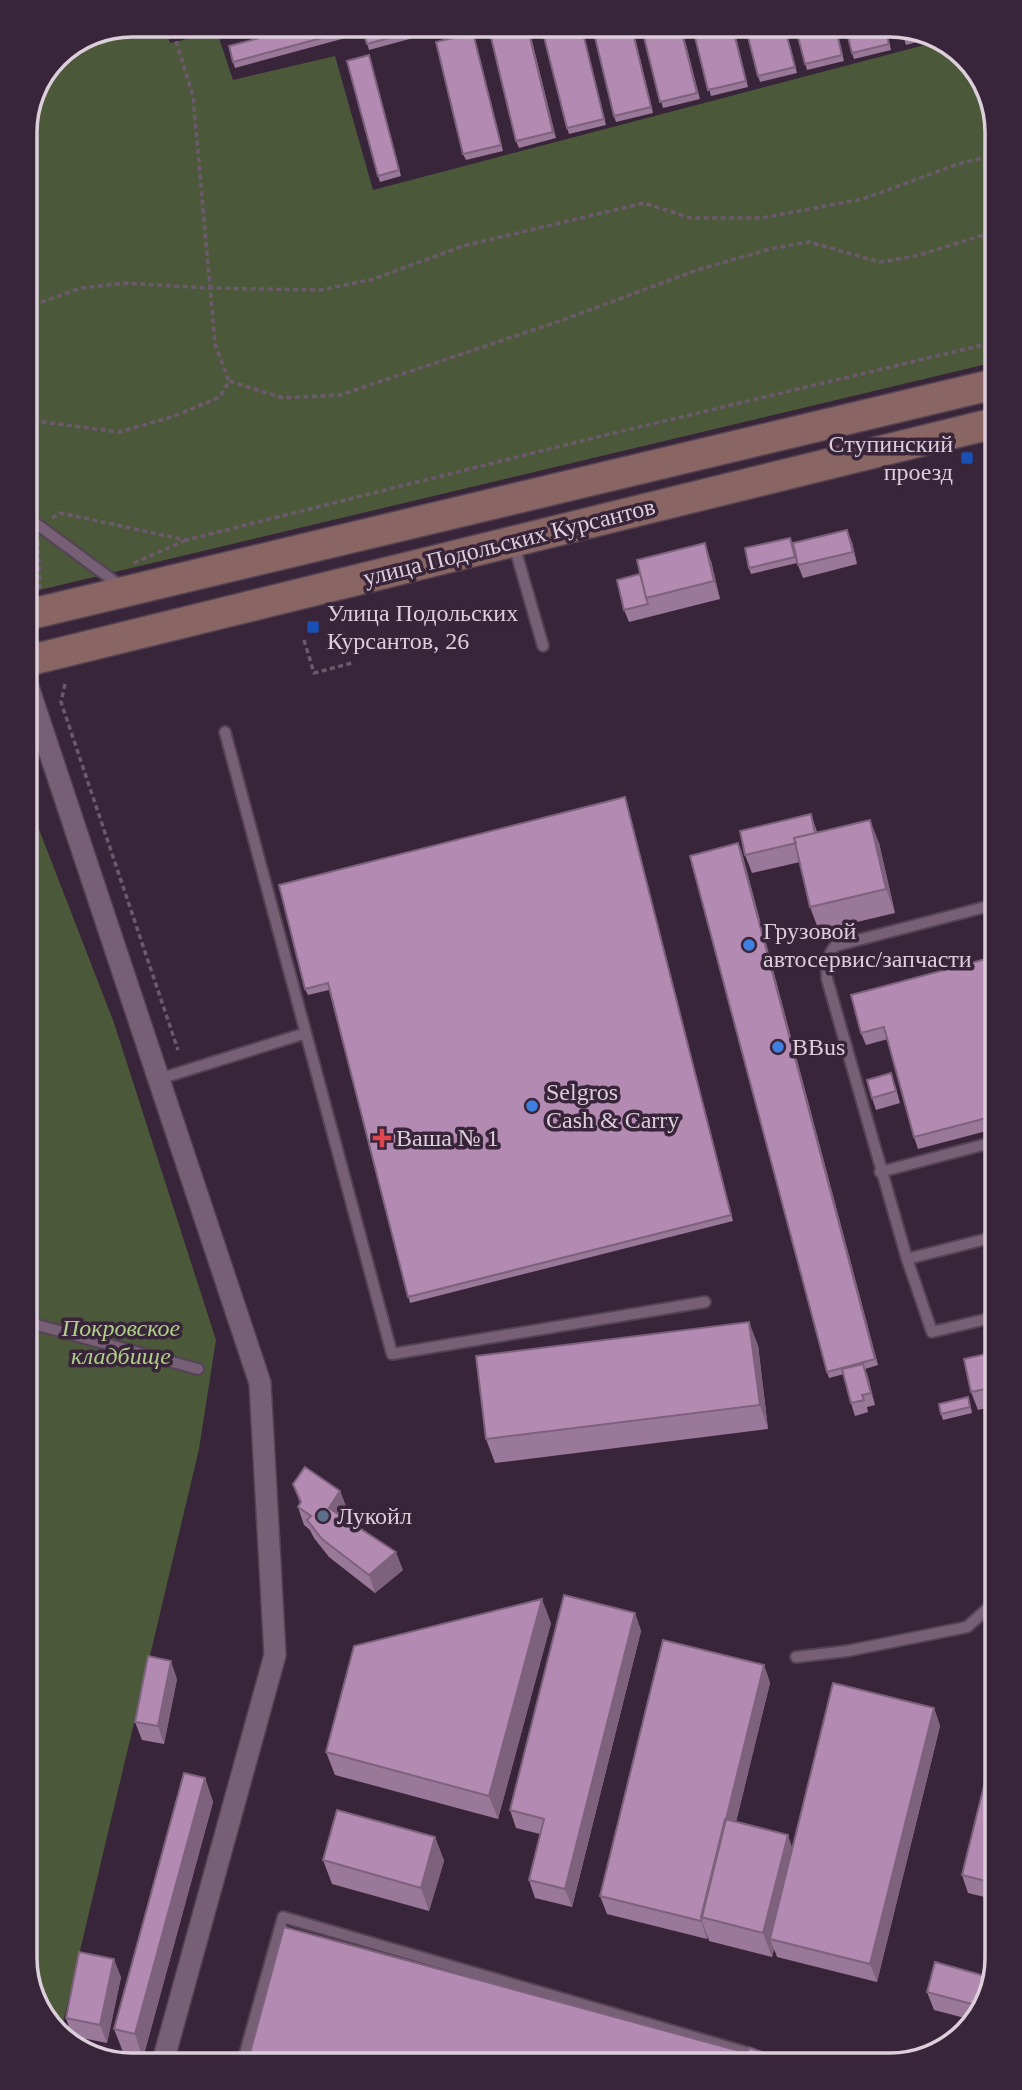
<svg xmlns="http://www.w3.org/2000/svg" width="1022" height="2090" viewBox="0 0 1022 2090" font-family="Georgia,serif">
	<rect width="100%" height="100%" fill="#392539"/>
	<path fill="#4b593a" d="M132,25H163L170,43L217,32L233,80L335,56L373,190L940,41L955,46L989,91L991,363L27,593L25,125L56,56Z
		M28,801L114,1023L216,1340L199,1449L60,2035L33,1999Z"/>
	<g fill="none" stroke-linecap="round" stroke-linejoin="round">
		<g stroke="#554354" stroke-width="14">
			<path id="service" d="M38,525L122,587
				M514,545L543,646
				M225,732L392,1354L705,1302
				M993,905L835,946C827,956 826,966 827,979L907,1259L994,1237
				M159,1079L306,1033
				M880,1172L994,1142
				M907,1259L932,1332L995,1317
				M30,1323L198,1369
				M796,1657L847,1651L967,1627L996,1601
				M242,2064L283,1917L752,2054"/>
		</g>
		<g stroke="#554354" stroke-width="24">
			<path id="minor" d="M27,684L260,1383L275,1655L162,2065"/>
		</g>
		<g stroke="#554354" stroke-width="33">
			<path id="secondary" d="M27,615L991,385
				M27,661L991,424"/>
		</g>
		<path stroke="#6c5a6c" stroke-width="3.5" stroke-dasharray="5 3.5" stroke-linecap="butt" d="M171,25L193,96L215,344L229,381
			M25,308L81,288L125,283L210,288L321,290L374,279L463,246L644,203L691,218H761L863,199L958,164L990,156
			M26,415L43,422L119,432L172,417L220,397L229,381L283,398L340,395L560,321L697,270L770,249L809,242L880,262L916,256L990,233
			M26,492L34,513
			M52,518L61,513L186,540L589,439L991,343
			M38,541L40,589
			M134,563L184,541
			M304,640L314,673L352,663
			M65,684L61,702L178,1050"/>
		<use href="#service" stroke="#776076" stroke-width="10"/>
		<use href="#minor" stroke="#776076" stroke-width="21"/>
		<use href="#secondary" stroke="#896563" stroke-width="30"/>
	</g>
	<path fill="#9a7899" d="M171,25H213L174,35Z
		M222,25H275L226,38Z
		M309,25H461L369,50L364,33L235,68L233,62Z
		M528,25L556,138L519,148L516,141Z
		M581,25L606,125L569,134L567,128Z
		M632,25L653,113L616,122L614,116Z
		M641,25H681L700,99L663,108Z
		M692,25H733L748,87L711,96Z
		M785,25L797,73L760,82L758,76Z
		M795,25H835L844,61L807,70Z
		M885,25L891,50L854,59L852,53Z
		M900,26L932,38L906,45Z
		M473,33L503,151L466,160L463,154Z
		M371,61L401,176L380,182L378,176Z
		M852,542L857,564L803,578L798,565Z
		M792,545L797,563L751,574L749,568Z
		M711,561L720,599L629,622L624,610Z
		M627,804L733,1221L410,1303L329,990L308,995L305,989Z
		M811,814L817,832L879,843L895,913L819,931L810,907L800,862L752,873L745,855Z
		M741,849L878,1365L865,1369L875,1405L867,1407L868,1412L855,1416L851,1403L844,1374L829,1378L827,1372Z
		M993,957L994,1129L918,1149L914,1137L888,1039L866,1045L861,1033Z
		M895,1085L900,1103L876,1110L872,1098Z
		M758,1345L768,1429L495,1463L486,1439Z
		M995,1352V1406L978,1410L971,1392Z
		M970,1403L972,1413L943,1420L941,1414Z
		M293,1484L340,1491L347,1509L342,1517L403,1570L375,1593L329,1557L314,1538L310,1530L304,1525L298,1507L300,1503Z
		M635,1613L641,1631L572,1907L535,1898L529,1880L540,1834L516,1828L510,1810Z
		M551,1623L498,1819L335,1775L326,1752Z
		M764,1665L770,1683L736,1822L792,1848L934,1708L940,1726L877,1982L777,1957L774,1949L772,1957L709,1941L708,1937L707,1939L607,1914L600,1896Z
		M177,1679L164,1744L142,1740L135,1722Z
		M997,1733V1900L968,1893L962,1875Z
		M205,1778L213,1802L143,2058L123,2052L114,2029Z
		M435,1837L444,1861L429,1911L332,1884L323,1860Z
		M121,1977L107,2043L72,2036L66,2018Z
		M992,1978L979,2018L976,2021L934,2010L927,1992Z"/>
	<path fill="#7d617d" d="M528,25L556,138L553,132Z
		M631,25H632L653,113L651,107Z
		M473,33L475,39L503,151L501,145Z
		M847,530L852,542L857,564L853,552Z
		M705,543L711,561L720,599L714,581Z
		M625,797L627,804L733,1221L731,1215Z
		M870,820L879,843L895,913L886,889Z
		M738,843L741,849L878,1365L875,1359Z
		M749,1322L758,1345L768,1429L760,1405Z
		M863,1364L868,1376L875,1405L871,1393Z
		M340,1491L347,1509L335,1526L329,1508Z
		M396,1552L403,1570L375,1593L369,1575Z
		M542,1599L551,1623L498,1819L489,1796Z
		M635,1613L641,1631L572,1907L565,1889Z
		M171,1661L177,1679L164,1744L158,1726Z
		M764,1665L770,1683L712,1920L701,1918Z
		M934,1708L940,1726L877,1982L870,1964Z
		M205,1778L213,1802L143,2058L135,2034Z
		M788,1835L796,1859L770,1939L774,1949L772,1957L763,1933Z
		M435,1837L444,1861L429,1911L421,1888Z
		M701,1919L708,1937L707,1939L701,1921Z
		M114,1959L121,1977L107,2043L100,2025Z"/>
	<path fill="#b38bb2" stroke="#7d617d" stroke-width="2" d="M171,25H188L172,29Z
		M222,25H250L224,32Z
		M309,25H437L367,44L362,27L233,62L229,46Z
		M508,25H527L553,132L516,141L489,29Z
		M541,25H581L604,119L567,128Z
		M592,25H631L651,107L614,116Z
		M641,25H680L697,93L660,102Z
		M692,25H732L746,81L708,90Z
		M745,25H784L795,67L758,76Z
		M795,25H835L842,55L805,64Z
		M845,25H884L889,44L852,53Z
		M900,26L922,34L904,39Z
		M473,33L501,145L463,154L436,42Z
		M369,55L399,170L378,176L347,61Z
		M847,530L853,552L798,565L793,543Z
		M790,538L795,557L749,568L745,548Z
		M705,543L714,581L646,598L637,560Z
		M640,574L648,604L624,610L617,580Z
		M625,797L731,1215L408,1297L328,983L305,989L279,885Z
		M811,814L815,833L794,838L796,843L745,855L740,831Z
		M870,820L886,889L810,907L794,838Z
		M738,843L875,1359L827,1372L690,856Z
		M993,957L994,1116L914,1137L884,1027L861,1033L851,995Z
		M891,1073L896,1091L872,1098L867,1080Z
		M749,1322L760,1405L486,1439L476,1356Z
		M995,1352V1387L971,1392L964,1359Z
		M863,1364L871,1393L862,1395L864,1400L851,1403L842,1369Z
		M968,1397L970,1407L941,1414L939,1404Z
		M305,1467L340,1491L329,1508L396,1552L369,1575L322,1539L307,1520L311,1516L298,1507L301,1502L293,1484Z
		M564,1595L635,1613L565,1889L529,1880L544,1819L510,1810Z
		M542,1599L489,1796L326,1752L354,1646Z
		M663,1640L764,1665L701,1921L600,1896Z
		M148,1656L171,1661L158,1726L135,1722Z
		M833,1683L934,1708L870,1964L770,1939Z
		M997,1733V1884L962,1875Z
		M184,1773L205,1778L135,2034L114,2029Z
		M337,1810L435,1837L421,1888L323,1860Z
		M725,1819L788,1835L763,1933L701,1917Z
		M284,1927L747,2053L746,2059L247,2064Z
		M79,1952L114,1959L100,2025L66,2018Z
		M935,1962L992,1978L983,2007L927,1992Z
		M749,2048L785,2059H746Z"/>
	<g fill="#1a4fb4" stroke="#392539" stroke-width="2.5">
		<rect x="960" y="451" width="14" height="14" rx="3.5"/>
		<rect x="306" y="620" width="14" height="14" rx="3.5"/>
	</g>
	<g fill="#3f7fe0" stroke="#392539" stroke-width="2.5">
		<circle cx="749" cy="945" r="7"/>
		<circle cx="778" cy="1047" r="7"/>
		<circle cx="532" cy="1106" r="7"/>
	</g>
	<path fill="#e0444e" stroke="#392539" stroke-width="2.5" d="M378.5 1127.5h7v7h7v7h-7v7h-7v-7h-7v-7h7z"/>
	<circle fill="#5c6f8a" stroke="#392539" stroke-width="2.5" cx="323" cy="1516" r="7"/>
	<g text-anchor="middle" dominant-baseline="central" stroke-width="7" stroke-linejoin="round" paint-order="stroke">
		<g font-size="24" fill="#dccfdb" stroke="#392539" text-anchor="start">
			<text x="953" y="444" text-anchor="end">Ступинский<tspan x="953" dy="28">проезд</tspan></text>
			<text x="327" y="613">Улица Подольских<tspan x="327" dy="28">Курсантов, 26</tspan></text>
			<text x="763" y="931">Грузовой<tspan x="763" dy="28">автосервис/запчасти</tspan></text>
			<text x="792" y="1047">BBus</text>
			<text x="546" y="1092">Selgros<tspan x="546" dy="28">Cash &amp; Carry</tspan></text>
			<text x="396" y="1138">Ваша № 1</text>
			<text x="337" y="1516">Лукойл</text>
		</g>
		<g font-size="24" fill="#dccfdb" stroke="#392539">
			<text transform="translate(509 542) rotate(-14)">улица Подольских Курсантов</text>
		</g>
		<g font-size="24" font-style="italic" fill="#aece87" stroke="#392539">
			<text x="121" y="1328">Покровское<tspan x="121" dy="28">кладбище</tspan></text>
		</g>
	</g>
	<path d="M0 0H1022V2090H0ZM132 37H890A95 95 0 0 1 985 132V1958A95 95 0 0 1 890 2053H132A95 95 0 0 1 37 1958V132A95 95 0 0 1 132 37Z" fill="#392539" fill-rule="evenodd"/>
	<path fill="none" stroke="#dccfdb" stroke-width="3.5" d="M132 37H890A95 95 0 0 1 985 132V1958A95 95 0 0 1 890 2053H132A95 95 0 0 1 37 1958V132A95 95 0 0 1 132 37Z"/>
</svg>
